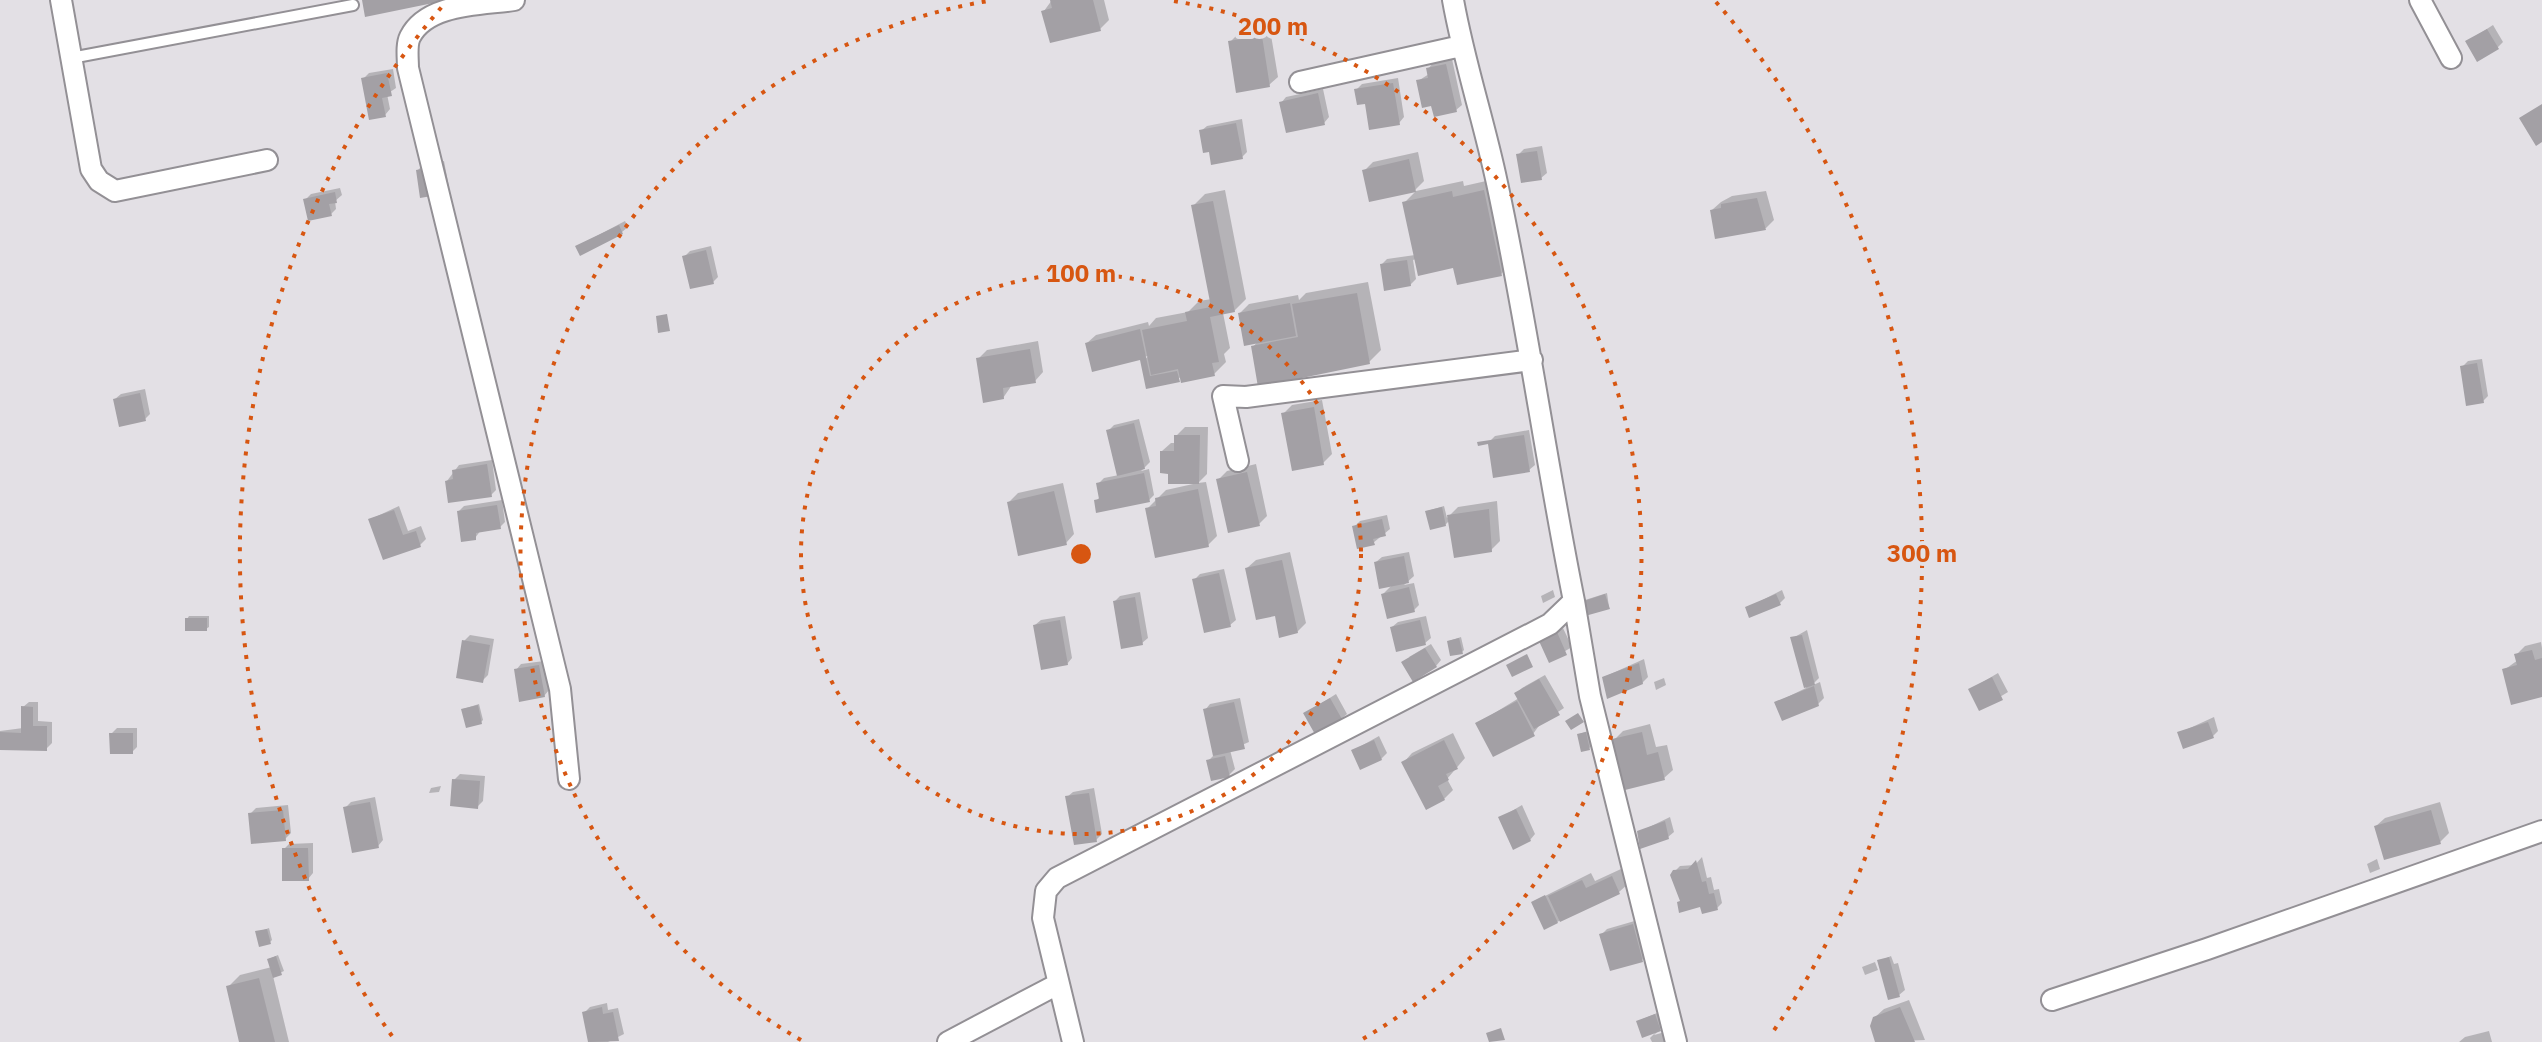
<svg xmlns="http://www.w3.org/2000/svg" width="2542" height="1042" viewBox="0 0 2542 1042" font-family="'IBM Plex Sans',sans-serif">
	<rect width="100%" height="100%" fill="#e3e0e5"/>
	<path fill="#0003" d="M1052,0H1104L1109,20L1100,29L1044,11Z
		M2493,25L2503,42L2497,48L2468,41Z
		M1270,29L1278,77L1269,85L1230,42L1239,33Z
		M1452,59L1462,105L1456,110L1433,103L1418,81L1429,74L1428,69L1433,63Z
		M393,69L396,88L387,94L390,109L385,115L363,79L369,73Z
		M1398,78L1404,117L1399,123L1356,90L1362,84Z
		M1323,89L1329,117L1324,123L1281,103L1286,97Z
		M1242,119L1247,152L1242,157L1201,131L1207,126Z
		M1542,146L1547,173L1541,178L1518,155L1524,149Z
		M1418,152L1424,181L1415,190L1364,171L1373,162Z
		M444,161L449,187L443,193L418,170L423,165Z
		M1495,179L1513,262L1501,274L1416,259L1413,260L1416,279L1410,285L1382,264L1387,259L1415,255L1404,203L1416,191L1463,181L1464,186Z
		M340,188L342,195L335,201L336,209L331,214L305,200L311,194Z
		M1225,190L1246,299L1234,311L1223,313L1230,348L1224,354L1226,362L1214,374L1182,377L1148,387L1143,362L1148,356L1094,370L1087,343L1096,335L1148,322L1149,326L1156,318L1188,312L1199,301L1212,299L1193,206L1205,194Z
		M1766,191L1774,220L1766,228L1716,236L1712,210L1721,202L1732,196Z
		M625,221L628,227L622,232L578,246Z
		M711,246L718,277L713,282L685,256L690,251Z
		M1368,282L1381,350L1369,362L1253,347L1258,341L1240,313L1249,304L1298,295L1299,300L1306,293Z
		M1038,341L1043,372L1035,381L1012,385L1003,398L978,359L987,350Z
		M2482,359L2488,396L2483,401L2462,367L2468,361Z
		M145,389L150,414L145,419L115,399L121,394Z
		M1322,400L1332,454L1323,463L1283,414L1292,405Z
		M1139,419L1150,462L1141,471L1149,469L1154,495L1149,500L1096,501L1101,496L1098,484L1104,478L1119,475L1108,431L1114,425Z
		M1185,427H1208L1207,474L1198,483L1206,482L1217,536L1208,545L1147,509L1166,490L1193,484L1170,472L1162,451L1171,443H1176V436Z
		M1529,430L1535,465L1529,470L1490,441L1495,436Z
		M492,460L496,490L491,495L447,481L459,465Z
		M1256,464L1267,516L1259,524L1218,480L1227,471Z
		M1063,483L1074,534L1066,543L1009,502L1018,493Z
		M502,500L505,522L500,527L481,530L475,538L459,511L464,506Z
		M1497,501L1500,541L1491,550L1450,520L1445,525L1427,511L1444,506L1447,518L1458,507Z
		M399,506L408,531L421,526L426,539L420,545L384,558L371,519Z
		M1387,515L1390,529L1373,543L1354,527L1360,521Z
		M1290,552L1306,623L1297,632L1276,614L1247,568L1256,560Z
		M1409,552L1414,576L1404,585L1414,583L1419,605L1414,610L1383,594L1393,584L1376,562L1382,557Z
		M1224,569L1236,620L1230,625L1194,580L1200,574Z
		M1553,590L1555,597L1543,603L1541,596Z
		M1782,590L1785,598L1780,603L1747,608Z
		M1140,592L1148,638L1142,643L1115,601L1120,596Z
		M1607,593L1609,607L1583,602L1585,600Z
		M189,616H209V627L206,629L187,619Z
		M1065,616L1072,658L1067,664L1035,625L1041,620Z
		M1426,616L1431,638L1425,643L1392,627L1398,622Z
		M1563,628L1572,647L1550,660L1541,641Z
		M1807,630L1819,678L1811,686L1820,682L1824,698L1818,704L1777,702L1806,688L1793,638Z
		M470,635L494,639L488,675L483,680L464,641Z
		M1461,637L1464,650L1462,652L1449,641Z
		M2541,642L2542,648V695L2504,670L2518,660L2516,655L2525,646Z
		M1431,644L1441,660L1436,666L1409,657Z
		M1644,659L1648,677L1642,683L1604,677Z
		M544,661L549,690L544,696L516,670L521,664Z
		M1998,673L2008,692L1980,709L1971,689Z
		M1545,675L1564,708L1541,723L1533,734L1478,723L1519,698L1516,694L1522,688Z
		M1664,678L1666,685L1656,690L1654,682Z
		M1336,694L1347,714L1341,719L1306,713Z
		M1240,698L1249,742L1230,750L1235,769L1229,775L1208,761L1215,754L1205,710L1210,704Z
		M29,702H38V721L52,722V743L46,749L0,748V731L23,728V707Z
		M479,704L483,720L481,722L463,709Z
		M2214,717L2218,731L2213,736L2179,733Z
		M1650,724L1656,747L1667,745L1673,770L1664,778L1614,740L1623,731Z
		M117,728H137V747L132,752L111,734Z
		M1588,731L1592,746L1589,748L1579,734Z
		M1453,733L1465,758L1447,779L1453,790L1444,799L1404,762L1412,753Z
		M1379,736L1387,753L1381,759L1354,750Z
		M460,774L485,776L483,801L478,806L454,780Z
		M441,786L439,792L429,793L431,788Z
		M1094,788L1102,834L1096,840L1067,797L1073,792Z
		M375,797L383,840L378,846L345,808L351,802Z
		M2440,802L2449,833L2440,842L2376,826L2385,818Z
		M288,805L291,833L285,839L250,814L256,808Z
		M1522,805L1535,834L1530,840L1500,818Z
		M1670,817L1674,832L1668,837L1639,832Z
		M313,843V873L308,879L284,849L289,844Z
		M1702,857L1707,878L1711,877L1714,890L1719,889L1722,903L1717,908L1702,905L1679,888L1674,872L1680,866L1695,865Z
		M2377,859L2380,869L2370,873L2367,864Z
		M1621,869L1628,884L1619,892L1557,922L1533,902L1591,873L1595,881Z
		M1638,920L1648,954L1642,960L1602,934L1607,929Z
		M269,928L272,940L270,942L258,932Z
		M278,955L284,971L273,976L289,1042H241L228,987L240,975L272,967L269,959Z
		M1891,956L1894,964L1898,963L1905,990L1899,995L1880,961Z
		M1875,962L1878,970L1865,975L1862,967Z
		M1909,1000L1925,1040L1877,1042L1874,1018L1884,1009Z
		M607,1003L608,1010L618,1008L624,1034L608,1042H590L585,1012L590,1007Z
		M1657,1013L1662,1027L1654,1035L1665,1032L1668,1042H1652L1650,1038L1658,1030L1638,1021Z
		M2489,1031L2492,1042H2459L2465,1037Z"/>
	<path fill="#a3a0a5" d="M362,0H443V1L365,17Z
		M1050,0H1093L1101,31L1050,43L1041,11L1052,8Z
		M2487,29L2499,49L2477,62L2465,41Z
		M1262,36L1270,87L1236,93L1228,41Z
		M1446,64L1457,112L1434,117L1431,106L1422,108L1416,80L1428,78L1426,68Z
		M387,73L392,96L382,98L386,117L369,120L361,78Z
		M1393,83L1400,125L1369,130L1365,104L1357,105L1354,89Z
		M1318,93L1325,125L1286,133L1279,102Z
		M2542,104V142L2536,146L2519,118Z
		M1236,123L1243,159L1211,165L1209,152L1203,153L1199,130Z
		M1537,151L1542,180L1521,183L1516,154Z
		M1409,159L1416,192L1369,202L1362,170Z
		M439,166L444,194L420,198L416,170Z
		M1484,190L1502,276L1457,285L1453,268L1418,276L1402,202L1452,191L1453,197Z
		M335,192L337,203L329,204L332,216L308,221L303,199Z
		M1757,198L1766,230L1715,239L1710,210L1721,208V204Z
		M1213,201L1235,312L1210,317L1219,362L1212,363L1215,376L1181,383L1178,369L1151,375L1142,330L1187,321L1185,312L1211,307L1191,205Z
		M619,225L623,234L580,256L575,246Z
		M706,250L714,284L690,289L682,256Z
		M1407,260L1411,286L1384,291L1380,264Z
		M1357,293L1370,364L1258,387L1251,346L1298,337L1292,304Z
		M1290,303L1296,336L1244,346L1238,313Z
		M667,314L670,331L658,333L656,316Z
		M1140,329L1150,376L1177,371L1180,382L1146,389L1140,360L1092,372L1085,343Z
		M1030,349L1036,383L1003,388L1004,399L983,403L976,358Z
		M2477,363L2484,403L2466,406L2460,366Z
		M140,393L146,421L119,427L113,399Z
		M1314,407L1324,465L1292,471L1281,413Z
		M1134,423L1145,469L1117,476L1106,430Z
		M1174,435H1200L1199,484H1168V474L1160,473V451H1174Z
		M1524,435L1530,472L1493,478L1488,444L1478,446L1477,442Z
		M487,464L492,497L448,503L445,481L453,479L452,470Z
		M1247,472L1260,526L1228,533L1216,479Z
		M1144,473L1150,502L1096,513L1094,500L1099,499L1096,483Z
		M1198,489L1209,547L1155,558L1145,508L1156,506L1155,498Z
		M1054,491L1067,545L1018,556L1007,502Z
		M497,505L501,529L476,533V540L461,542L457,511Z
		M1442,507L1446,526L1430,530L1425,511Z
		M1489,509L1492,552L1454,558L1447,515Z
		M394,510L403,535L416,531L421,547L383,560L368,519Z
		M1382,519L1386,536L1373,539L1375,545L1357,549L1352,526Z
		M1404,556L1409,583L1379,589L1374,562Z
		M1282,560L1298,633L1279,638L1275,616L1256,620L1245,568Z
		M1219,573L1231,627L1204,633L1192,579Z
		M1409,587L1415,612L1387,619L1381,594Z
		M1605,594L1610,609L1585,616L1581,602Z
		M1776,594L1781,605L1749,618L1745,607Z
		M1135,597L1143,645L1121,649L1113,601Z
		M185,618H207V631H185Z
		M1060,620L1068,665L1041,670L1033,625Z
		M1420,620L1426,645L1396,652L1390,627Z
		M1557,632L1567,655L1549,663L1539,641Z
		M1802,635L1815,685L1804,688L1790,637Z
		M1459,638L1463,654L1450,656L1447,641Z
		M462,640L490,645L483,683L456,678Z
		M1425,648L1437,667L1413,682L1401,662Z
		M2532,650L2535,660L2542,658V697L2511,705L2502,669L2517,665L2514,654Z
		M1527,654L1533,667L1512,677L1506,665Z
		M1639,663L1643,684L1607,699L1602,677Z
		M539,665L545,697L519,702L514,669Z
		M1992,677L2003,700L1979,711L1968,689Z
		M1539,679L1560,715L1534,729L1514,693Z
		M1814,686L1819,706L1782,721L1774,702Z
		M1330,698L1343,721L1316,736L1303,713Z
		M1517,701L1535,736L1493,757L1475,723Z
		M1234,702L1245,749L1213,756L1203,709Z
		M478,705L482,724L466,728L461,709Z
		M21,706L33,707V726H47V751L0,750V732L21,733Z
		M1578,713L1584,722L1571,730L1565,721Z
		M2208,722L2214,738L2183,749L2177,732Z
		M1586,732L1590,750L1581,752L1577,734Z
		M1642,732L1647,755L1658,752L1665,780L1625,790L1612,739Z
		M109,733H133V754H110Z
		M1374,740L1382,760L1360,770L1351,750Z
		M1444,740L1458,769L1446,774L1449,780L1438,786L1445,800L1426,810L1401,762Z
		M1225,756L1230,777L1211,781L1206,760Z
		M452,779L480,781L478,809L450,806Z
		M1089,793L1097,842L1074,845L1065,796Z
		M370,802L379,848L352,853L343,807Z
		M1516,809L1531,841L1513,850L1498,817Z
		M283,810L286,841L251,844L248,813Z
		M2431,810L2441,844L2384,860L2374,826Z
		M1665,821L1669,839L1640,849L1637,831Z
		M282,848H308L309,881H282Z
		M1696,860L1702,882L1706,881L1709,894L1714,893L1718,910L1702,914L1700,907L1679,913L1677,902L1680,901L1670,875L1673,870L1688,869Z
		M1612,876L1620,894L1560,922L1548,896L1582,880L1586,888Z
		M1545,895L1558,923L1544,930L1531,902Z
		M1633,924L1643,962L1610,971L1599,934Z
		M267,929L271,944L259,947L255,931Z
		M276,956L282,975L273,978L267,959Z
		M1889,957L1900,997L1888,1000L1877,960Z
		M259,978L275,1042H239L226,986Z
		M602,1007L603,1014L613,1012L619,1041L588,1042L582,1012Z
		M1900,1007L1915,1042H1875L1870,1026L1873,1017Z
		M1655,1014L1661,1031L1642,1038L1636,1021Z
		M1501,1028L1505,1040L1489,1042L1486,1033Z"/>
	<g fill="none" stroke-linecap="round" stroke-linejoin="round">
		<g stroke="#939095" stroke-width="14">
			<path id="service" d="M71,58L353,5"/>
		</g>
		<g stroke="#939095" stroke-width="24">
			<path id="minor" d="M61,0L91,169L99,181L115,191L267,160
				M514,0C482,5 427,3 410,37C406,45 408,59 408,68L560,689L569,779
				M2420,0L2451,58
				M1300,82L1461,46
				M1238,461L1223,396L1246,397L1532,360
				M1574,601L1590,696L1676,1042
				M2052,1000L2207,949L2542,831
				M948,1042L1058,984
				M1073,1042L1043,918L1046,891L1057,878L1550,624L1574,601C1546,462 1527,322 1497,183C1484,121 1464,62 1453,0"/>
		</g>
		<use href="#service" stroke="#fff" stroke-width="10"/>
		<use href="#minor" stroke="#fff" stroke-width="20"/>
	</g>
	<g fill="none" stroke="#d75611" stroke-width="4" stroke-dasharray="4 8">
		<circle cx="1081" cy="554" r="280"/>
		<path d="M801 1040A561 561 0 0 1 988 1M1174 1A561 561 0 0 1 1361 1040"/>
		<path d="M392 1036A841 841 0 0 1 446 2M1716 2A841 841 0 0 1 1770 1036"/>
	</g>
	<circle cx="1081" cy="554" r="12" fill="#d75611" stroke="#e3e0e5" stroke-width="4"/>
	<g font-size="24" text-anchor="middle" font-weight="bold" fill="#d75611" stroke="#e3e0e5" stroke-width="8" stroke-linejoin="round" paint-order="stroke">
		<text x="1273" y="35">200 m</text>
		<text x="1081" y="282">100 m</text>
		<text x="1922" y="562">300 m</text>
	</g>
</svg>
